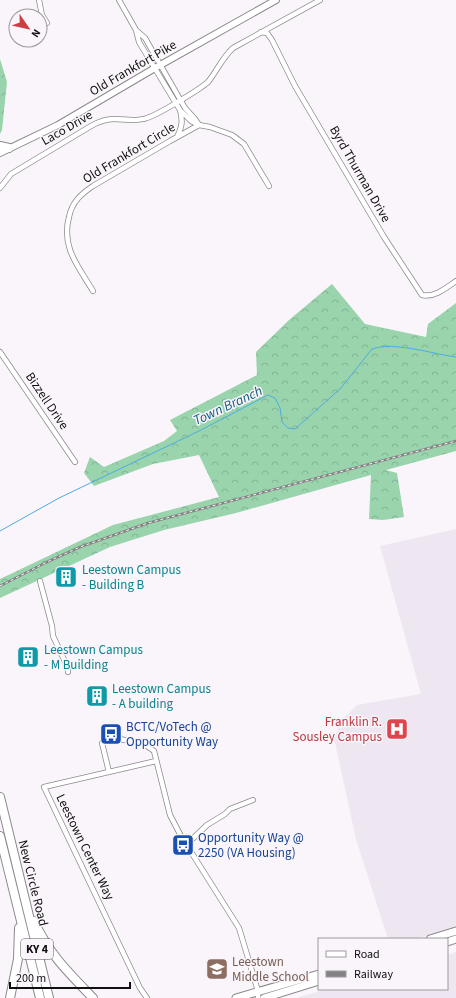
<svg xmlns="http://www.w3.org/2000/svg" width="456" height="998" viewBox="0 0 456 998" font-family="'Source Sans 3',sans-serif">
	<defs>
		<pattern id="forest-crowns" width="20" height="18" patternUnits="userSpaceOnUse"><rect width="20" height="18" fill="#99d4ad"/><path d="M2 6a3 3 0 1 1 6 0M12 15a3 3 0 1 1 6 0" fill="none" stroke="#83b594"/></pattern>
	</defs>
	<rect width="100%" height="100%" fill="#f9f5fa"/>
	<path fill="#eee6f0" d="M456,529V927L415,939H388L356,839L334,738L342,720L357,705L421,694L380,546Z
		M456,952V998H296L327,989H447V955Z"/>
	<path fill="url(#forest-crowns)" d="M0,59L7,82L2,130L0,134Z
		M332,284L365,324L426,337L428,324L456,303V451L386,470L397,473L404,517L383,520L369,519L371,475L236,513L164,530L110,547L0,598V579L113,525L219,497L199,455L153,464L94,486L84,473L90,457L104,467L164,441L177,431L170,420L257,375L256,352L289,320Z"/>
	<g fill="none" stroke-linecap="round" stroke-linejoin="round">
		<path stroke="#4cace3" stroke-width="1" d="M0,531L59,498L199,431L268,395L275,398L280,408L282,422L288,428L295,429L341,388L372,349C393,341 433,354 456,357"/>
		<g stroke="#8c898d" stroke-width="6">
			<path id="street" d="M39,0L42,15L47,23
				M119,0L136,30L139,42L180,110C183,121 182,127 177,137
				M137,31L145,38L185,108L195,119L199,125
				M261,32L267,33L272,40L295,86L384,237L422,295C434,298 446,288 456,281
				M182,112L191,121L199,125
				M0,188L11,174L91,126C98,122 106,119 114,119C125,119 136,122 147,118C159,114 199,90 208,82C217,71 222,58 233,48L320,0
				M93,291C78,266 61,247 69,217C72,202 81,194 93,186L170,141L199,125L210,127L232,135L244,144L269,186
				M0,352L75,462
				M40,581L52,626L53,636L68,668V672
				M109,772L102,743L107,738L110,737L144,744L154,751L170,815L181,836L239,928L258,991V998
				M186,845L207,825L225,814L230,809L253,800
				M147,998L140,988L44,787L156,761"/>
		</g>
		<g stroke="#8c898d" stroke-width="8">
			<path id="secondary" d="M0,153L58,125L155,68L276,0"/>
		</g>
		<g stroke="#8c898d" stroke-width="9">
			<path id="primary" d="M430,939L456,931
				M447,942L456,939
				M236,998L319,974
				M264,998L319,981"/>
		</g>
		<g stroke="#8c898d" stroke-width="10">
			<path id="highway" d="M0,146L9,148
				M0,797L49,998
				M0,836L40,998
				M34,921C49,954 68,972 93,998
				M10,998L18,959L19,928"/>
		</g>
		<use href="#street" stroke="#fff" stroke-width="4.5"/>
		<use href="#secondary" stroke="#fff" stroke-width="6"/>
		<use href="#primary" stroke="#fff" stroke-width="7"/>
		<use href="#highway" stroke="#fff" stroke-width="8"/>
		<g stroke="#858285" stroke-width="2.5">
			<path id="rail" d="M0,586L47,562L80,547L148,523L456,441"/>
		</g>
		<use href="#rail" stroke="#f9f5fa" stroke-width="1" stroke-dasharray="3" stroke-linecap="butt"/>
	</g>
	<defs>
		<g id="building-square" transform="scale(1.15)"><rect x="-9" y="-9" width="18" height="18" rx="4" fill="#0f9aa8" stroke="#f9f5fa"/><path d="M-4-6H4V6H1V3H-1V6H-4ZM-2.5-4.3h1.7v1.8h-1.7ZM.8-4.3h1.7v1.8H.8ZM-2.5-1h1.7V.8h-1.7ZM.8-1h1.7V.8H.8Z" fill="#fff"/></g>
		<g id="hospital-square" transform="scale(1.15)"><rect x="-9" y="-9" width="18" height="18" rx="4" fill="#e0444e" stroke="#f9f5fa"/><path d="M-5-5h3v3.5h4V-5h3V5h-3V1.5h-4V5h-3Z" fill="#fff"/></g>
		<g id="bus-square" transform="scale(1.15)"><rect x="-9" y="-9" width="18" height="18" rx="4" fill="#1a4fb4" stroke="#f9f5fa"/><path d="M-5-6H5V4H4V6H2V4H-2V6H-4V4H-5ZM-3.5-4V0h7V-4ZM-3.5 1.2v1.5H-2V1.2ZM2 1.2v1.5H3.5V1.2Z" fill="#fff"/></g>
		<g id="school-square" transform="scale(1.15)"><rect x="-9" y="-9" width="18" height="18" rx="4" fill="#8d6e63" stroke="#f9f5fa"/><path d="M0-5L7-2L0 1L-7-2ZM-4 1L0 2.5L4 1V4Q0 6-4 4Z" fill="#fff"/></g>
	</defs>
	<g fill-rule="evenodd">
		<use href="#building-square" x="66" y="577"/>
		<use href="#building-square" x="28" y="657"/>
		<use href="#building-square" x="97" y="696"/>
		<use href="#hospital-square" x="397" y="729"/>
		<use href="#bus-square" x="111" y="734"/>
		<use href="#bus-square" x="183" y="845"/>
		<use href="#school-square" x="217" y="969"/>
	</g>
	<g text-anchor="middle" dominant-baseline="central" stroke-width="3" stroke-linejoin="round" paint-order="stroke">
		<rect fill="#f9f5fa" stroke="#575457" stroke-width="1" x="21" y="939" width="32" height="20" rx="3"/>
		<g font-size="12" font-weight="bold" fill="#110f11">
			<text x="37" y="949">KY 4</text>
		</g>
		<g font-size="13" fill="#110f11" stroke="#f9f5fa">
			<text transform="translate(133 68) rotate(-30)">Old Frankfort Pike</text>
			<text transform="translate(67 128) rotate(-30)">Laco Drive</text>
			<text transform="translate(129 153) rotate(-31)">Old Frankfort Circle</text>
			<text transform="translate(360 174) rotate(60)">Byrd Thurman Drive</text>
			<text transform="translate(47 401) rotate(56)">Bizzell Drive</text>
			<text transform="translate(85 847) rotate(64)">Leestown Center Way</text>
			<text transform="translate(33 883) rotate(76)">New Circle Road</text>
		</g>
		<g font-size="13" fill="#0d838f" stroke="#f9f5fa" text-anchor="start">
			<text x="82" y="570">Leestown Campus<tspan x="82" dy="15">- Building B</tspan></text>
			<text x="44" y="650">Leestown Campus<tspan x="44" dy="15">- M Building</tspan></text>
			<text x="112" y="689">Leestown Campus<tspan x="112" dy="15">- A building</tspan></text>
		</g>
		<g font-size="13" fill="#be3a42" stroke="#f9f5fa" text-anchor="end">
			<text x="382" y="722">Franklin R.<tspan x="382" dy="15">Sousley Campus</tspan></text>
		</g>
		<g font-size="13" fill="#164399" stroke="#f9f5fa" text-anchor="start">
			<text x="126" y="727">BCTC/VoTech @<tspan x="126" dy="15">Opportunity Way</tspan></text>
			<text x="198" y="838">Opportunity Way @<tspan x="198" dy="15">2250 (VA Housing)</tspan></text>
		</g>
		<g font-size="13" fill="#785e54" stroke="#f9f5fa" text-anchor="start">
			<text x="232" y="962">Leestown<tspan x="232" dy="15">Middle School</tspan></text>
		</g>
		<g font-size="14" font-style="italic" fill="#10597e" stroke="#f9f5fa">
			<text transform="translate(228 406) rotate(-25)">Town Branch</text>
		</g>
	</g>
	<rect x="318" y="938" width="130" height="52" fill="#f9f5fa" stroke="#9c999d"/>
	<rect x="326" y="951" width="20" height="6" fill="#ffffff" stroke="#9c999d"/>
	<text x="354" y="958" font-size="12" fill="#110f11">Road</text>
	<rect x="326" y="971" width="20" height="6" fill="#858285" stroke="#9c999d"/>
	<text x="354" y="978" font-size="12" fill="#110f11">Railway</text>
	<g transform="translate(28 28) rotate(124)"><circle r="19" fill="#f9f5fa" stroke="#9c999d"/>
	<path d="M0-3L7 15L0 10L-7 15Z" fill="#cd3e45"/>
	<text y="-6" font-size="11" font-weight="bold" text-anchor="middle" fill="#110f11">N</text>
	</g>
	<path d="M10 982v6h120v-6" fill="none" stroke="#110f11" stroke-width="2"/>
	<text x="16" y="982" font-size="12" fill="#110f11" stroke="#f9f5fa" stroke-width="3" paint-order="stroke">200 m</text>
</svg>
